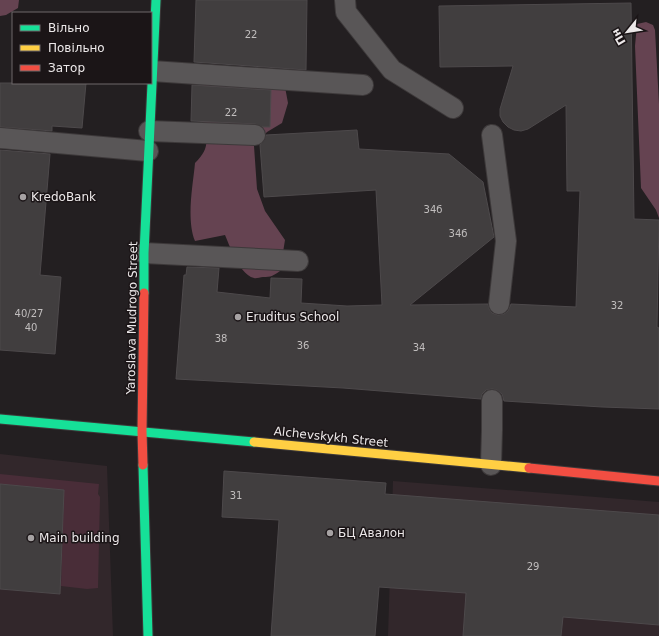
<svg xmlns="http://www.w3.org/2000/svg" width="659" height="636" viewBox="0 0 659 636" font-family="'DejaVu Sans',sans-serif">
	<rect width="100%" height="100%" fill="#231f21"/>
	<path fill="#32272b" d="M0,454L107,466L113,636H0Z
		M393,481L659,502V636H388Z"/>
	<path fill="#492d38" d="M0,474L99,484L98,494L100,497L98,588L87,589L61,586L64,490L0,484Z"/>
	<path fill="#654351" d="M0,0H19L18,8L6,15L0,16Z
		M646,22L653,25L655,30L659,104V218L656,210L641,188L635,46L637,24Z
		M201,74L285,87L288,103L282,123L267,132L254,146L257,189L265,211L285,240L280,271C273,276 271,277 263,277C260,277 256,279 254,278C240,275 230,247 225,235L195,241C186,219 193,185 195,163C216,142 202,135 198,111C196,101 200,85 201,74Z"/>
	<path fill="#413e3f" stroke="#4d494b" d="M196,0H307L306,70L194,62Z
		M631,3L634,219L659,220L657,327L659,328V409L602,407L504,401L502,394L497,390L492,389L486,390L482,394L481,399L343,388L176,379L184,275H186L187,267L219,268L217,292L270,298L271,278L302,279L301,303L347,306L382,305L376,190L264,197L260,145L264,141L266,135L357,130L359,149L449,154L483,182L494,237L410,305L488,304L489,309L492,313L498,315L504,314L508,311L511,304L576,307L580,191H567L566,105L528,129L521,131L514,130L508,127L503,122L500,116V109L513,66L440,67L439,6Z
		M0,83H86L82,128L52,126V131L0,127Z
		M192,85L271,90L270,127H263L255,124L191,121Z
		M0,150L50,154L40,275L61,277L55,354L0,350Z
		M224,471L386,483L385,494L659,515V625L563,617L561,636H463L466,593L379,587L375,636H271L279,520L222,517Z
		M0,484L64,490L60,594L0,589Z"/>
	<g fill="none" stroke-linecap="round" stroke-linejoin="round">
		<g stroke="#3d393a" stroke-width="22">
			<path id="lane" d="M345,0L346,12L392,70L453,108
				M152,71L363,85
				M149,131L255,135
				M492,135L506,241L499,304
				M0,138L148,151
				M144,253L298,261
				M491,465L492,430V400"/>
		</g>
		<g stroke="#3d393a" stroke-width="11">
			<path id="fast" d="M144,293V253L156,0
				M0,419L254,442
				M143,465L148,636"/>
		</g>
		<g stroke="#3d393a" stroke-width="11">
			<path id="slow" d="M254,442L529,468"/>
		</g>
		<g stroke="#3d393a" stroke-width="11">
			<path id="jam" d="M143,465L142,431L144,293
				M529,468L659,481"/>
		</g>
		<use href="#lane" stroke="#595657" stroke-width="20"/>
		<use href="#fast" stroke="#16e098" stroke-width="9"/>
		<use href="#slow" stroke="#ffcf43" stroke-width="9"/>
		<use href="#jam" stroke="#f24e42" stroke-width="9"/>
	</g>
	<g fill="#a6a2a3" stroke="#1b1517" stroke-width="1.5">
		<circle cx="23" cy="197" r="4"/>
		<circle cx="238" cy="317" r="4"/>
		<circle cx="330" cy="533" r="4"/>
		<circle cx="31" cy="538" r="4"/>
	</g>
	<g text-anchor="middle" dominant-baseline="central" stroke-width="3" stroke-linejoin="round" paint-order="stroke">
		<g font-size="10" fill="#c1bebe">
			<text x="251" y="34">22</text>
			<text x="231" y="112">22</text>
			<text x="433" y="209">34б</text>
			<text x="458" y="233">34б</text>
			<text x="617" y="305">32</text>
			<text x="29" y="313">40/27</text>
			<text x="31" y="327">40</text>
			<text x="221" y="338">38</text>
			<text x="303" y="345">36</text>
			<text x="419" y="347">34</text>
			<text x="236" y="495">31</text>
			<text x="533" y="566">29</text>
		</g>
		<g font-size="12" fill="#ece8e9" stroke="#1b1517" text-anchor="start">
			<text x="31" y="197">KredoBank</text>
			<text x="246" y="317">Eruditus School</text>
			<text x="338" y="533">БЦ Авалон</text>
			<text x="39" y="538">Main building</text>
		</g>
		<g font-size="12" fill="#ece8e9" stroke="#1b1517">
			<text transform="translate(132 318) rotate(-89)">Yaroslava Mudrogo Street</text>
			<text transform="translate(331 437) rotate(6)">Alchevskykh Street</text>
		</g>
	</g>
	<rect x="12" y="12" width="140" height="72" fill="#1b1517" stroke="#6f696b"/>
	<rect x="20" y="25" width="20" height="6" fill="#16e098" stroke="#6f696b"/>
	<text x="48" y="32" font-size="12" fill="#ece8e9">Вільно</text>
	<rect x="20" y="45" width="20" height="6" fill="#ffcf43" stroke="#6f696b"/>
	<text x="48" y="52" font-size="12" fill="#ece8e9">Повільно</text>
	<rect x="20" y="65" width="20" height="6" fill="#f24e42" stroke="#6f696b"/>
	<text x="48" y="72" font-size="12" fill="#ece8e9">Затор</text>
	<g transform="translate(627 32) rotate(240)" stroke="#1b1517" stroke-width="3" paint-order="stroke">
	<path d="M0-3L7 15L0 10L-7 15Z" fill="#ece8e9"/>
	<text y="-6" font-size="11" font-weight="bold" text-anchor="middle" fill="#ece8e9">Пн</text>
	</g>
</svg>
